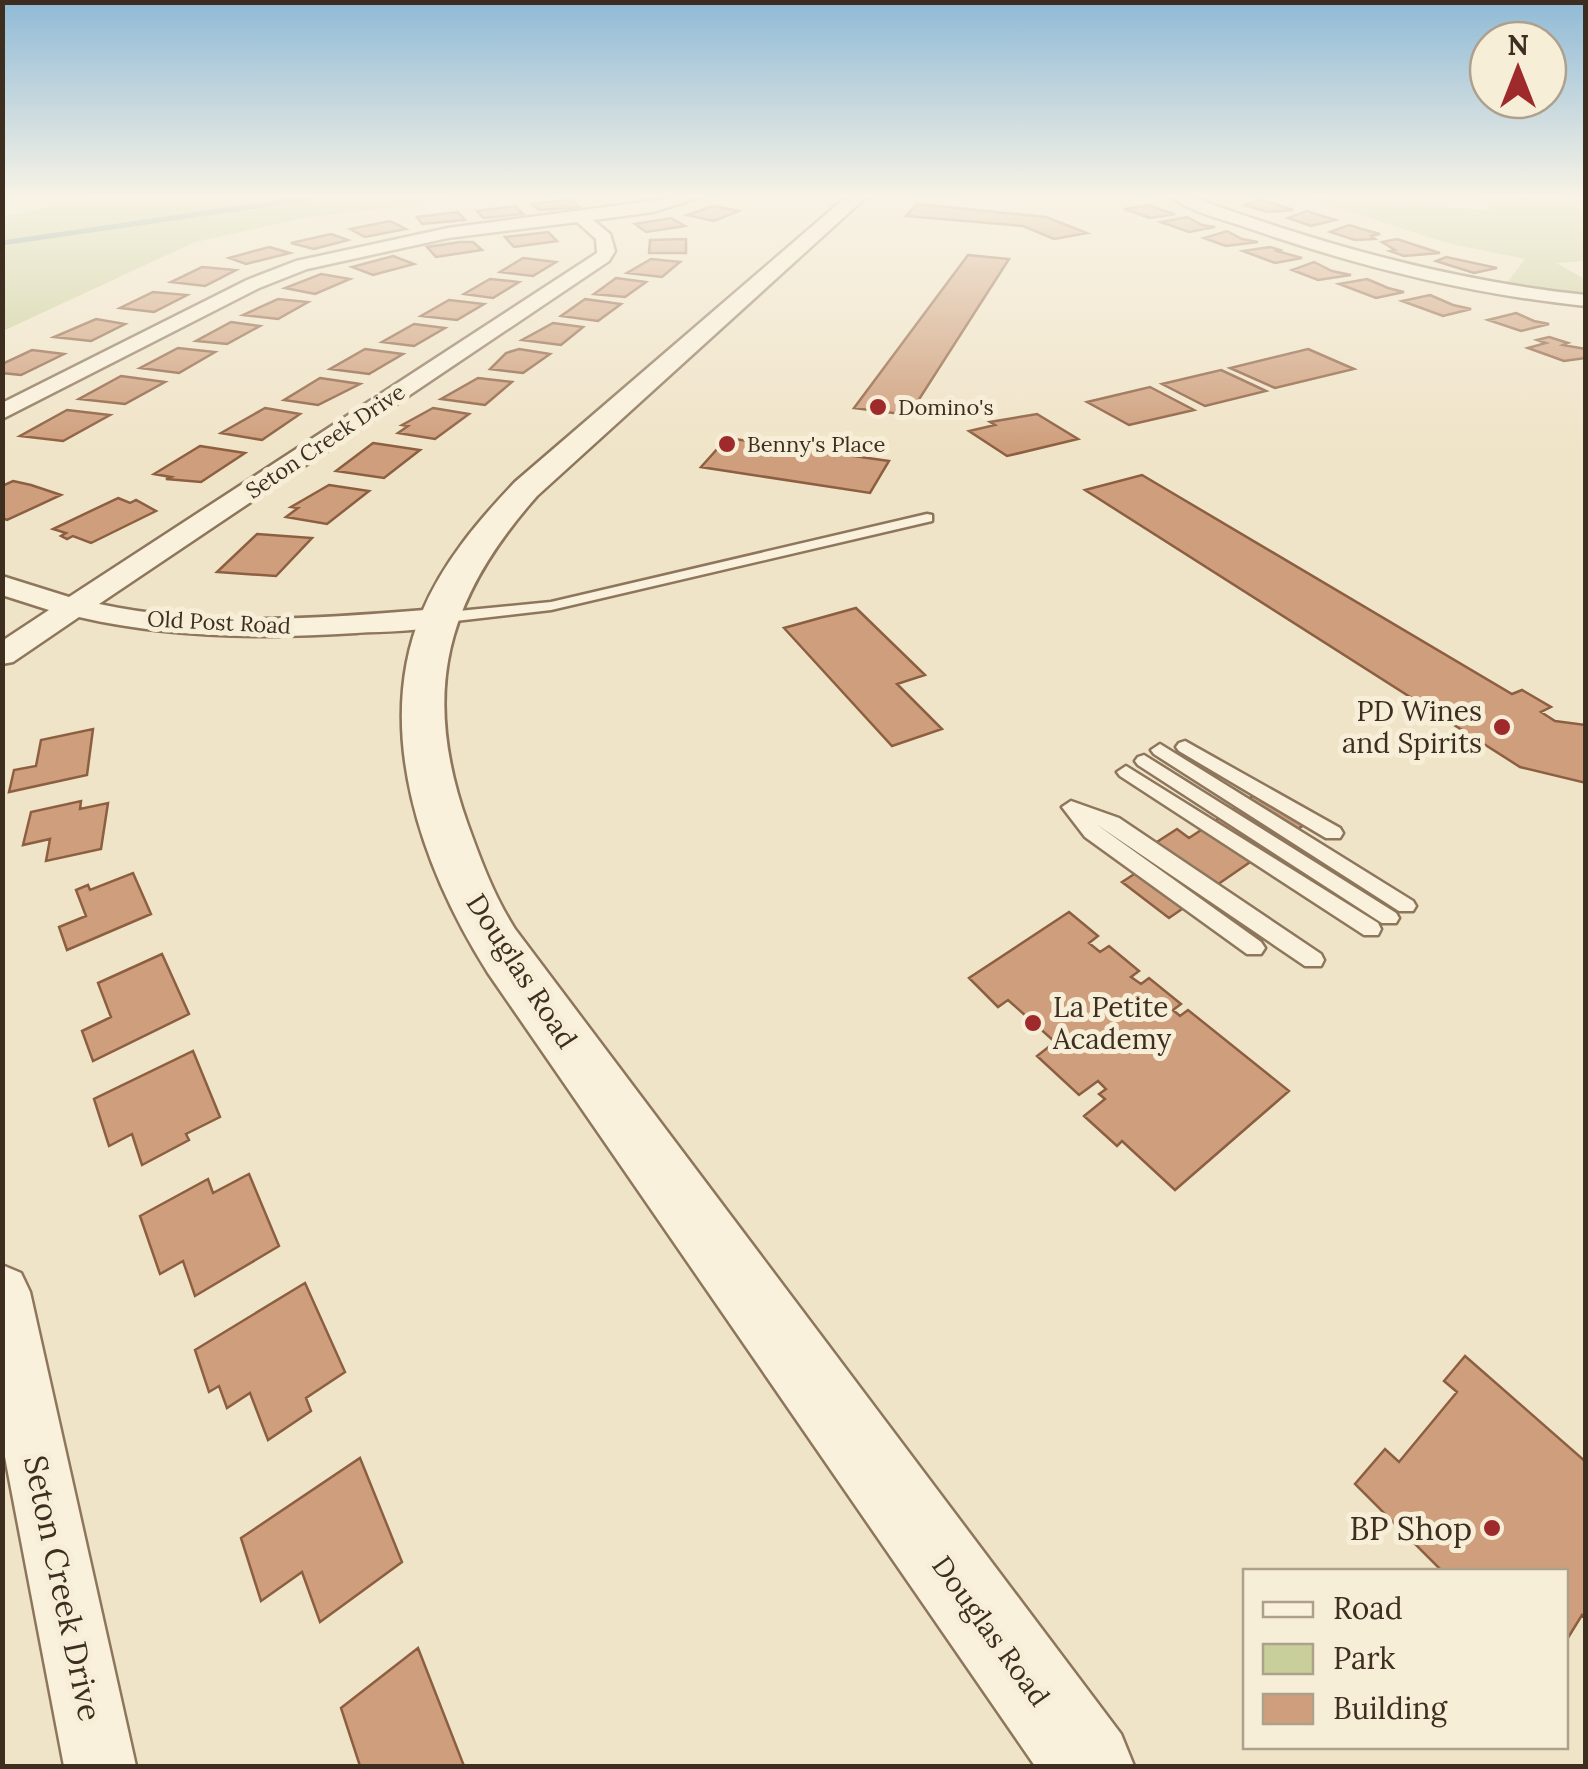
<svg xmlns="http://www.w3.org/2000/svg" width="1588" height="1769" viewBox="0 0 1588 1769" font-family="Lora,serif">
	<rect width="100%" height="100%" fill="#f0e4c8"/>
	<path fill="#c9cf9b" d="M94,198H297L3,241V216Z
		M324,198H457L300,219L195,242L3,331V245Z
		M1307,198L1492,210L1481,198H1556L1585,211V261L1556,263L1585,279V297L1503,288L1525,259L1447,243Z"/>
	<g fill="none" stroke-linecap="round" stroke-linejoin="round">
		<path stroke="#6f938a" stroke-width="5" d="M2,243L310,198"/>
	</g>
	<path fill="#cf9f7d" stroke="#8d5f41" stroke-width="2.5" d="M570,199L580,207L539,210L532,204Z
		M1260,199L1293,210L1267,212L1245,205Z
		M917,204L1046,217L1087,233L1054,239L1023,226L906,216Z
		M1150,205L1164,211L1175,214L1150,218L1124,209Z
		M515,206L523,214L483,218L477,211Z
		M713,206L739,211L714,221L687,215Z
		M1307,211L1319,215L1336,220L1311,226L1288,218Z
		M458,212L465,220L422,224L417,217Z
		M1187,217L1202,225L1215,227L1189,232L1161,222Z
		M671,218L685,226L646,232L635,224Z
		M390,221L406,229L365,237L350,229Z
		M1349,225L1362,229L1380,234L1371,236L1375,239L1355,240L1330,232Z
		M1227,231L1242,239L1258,242L1226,246L1204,238Z
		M548,232L557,241L514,247L505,237Z
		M331,234L348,240L314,249L291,243Z
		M686,239V253H649L650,240Z
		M1397,239L1418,246L1440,253L1404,256L1390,251L1395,250L1382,242Z
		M460,242H473L482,250L436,257L427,247Z
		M269,247L290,253L246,264L229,258Z
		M1270,247L1280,250L1277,251L1302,258L1275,263L1243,251Z
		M968,255L1009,259L909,415L854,408Z
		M393,256L414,264L373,275L352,267Z
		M1446,257L1497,268L1474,273L1436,261Z
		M523,258L556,262L533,276L500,272Z
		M651,259L680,262L662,277L627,273Z
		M1314,262L1332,271L1351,275L1318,280L1292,270Z
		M202,267L236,270L205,286L171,282Z
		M321,274L350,279L315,294L285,288Z
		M616,278L646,282L625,297L594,294Z
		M490,279L519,282L493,298L464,294Z
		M1367,279L1388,288L1404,292L1376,298L1339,284Z
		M153,292L187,295L154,312L120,308Z
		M1430,295L1453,305L1471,309L1443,316L1402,301Z
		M278,299L308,302L278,319L243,315Z
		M585,299L621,304L598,321L561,316Z
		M449,300L484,304L457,320L421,316Z
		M1516,313L1534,321L1549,324L1521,331L1488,320Z
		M96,319L125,324L91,341L54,337Z
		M231,322L260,326L227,344L196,341Z
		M553,323L583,327L561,345L522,340Z
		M414,324L445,328L414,346L382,342Z
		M1549,337L1568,343L1563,345L1586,349V358L1564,361L1528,348L1546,343L1537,340Z
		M178,348L215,352L179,373L140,368Z
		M365,349L403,354L369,374L330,369Z
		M519,349L550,354L523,373L490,369L506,353Z
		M1308,349L1354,369L1275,388L1230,368Z
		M32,350L64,354L21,375L2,373V364Z
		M1221,370L1266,391L1205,406L1162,384Z
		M121,376L165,382L125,404L79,399Z
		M320,378L360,384L318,405L284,400Z
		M478,378L512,382L485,405L441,399Z
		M1150,387L1194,410L1129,425L1087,402Z
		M265,408L300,414L262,440L221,433Z
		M433,408L469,414L435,439L398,433L408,426L402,425Z
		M67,410L110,415L63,441L20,436Z
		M1037,414L1078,439L1007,456L969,431L995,425L990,422Z
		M727,438L889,461L870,493L701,467Z
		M373,443L420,450L384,478L336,471Z
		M200,446L245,453L201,482L166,479L171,477L154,474Z
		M1142,475L1512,694L1522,690L1551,707L1541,712L1555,721L1586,725V783L1520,767L1085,490Z
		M13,481L31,485L61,495L7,520L2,518V486Z
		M329,485L369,491L327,524L286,517L298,508L291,507Z
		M118,498L130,503L136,500L156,511L91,543L73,536L67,539L61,536L66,533L53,529Z
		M257,534L312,538L276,576L217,572Z
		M856,608L925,675L897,684L942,729L892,746L784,628Z
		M93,729L87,775L9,792L14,770L36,766L41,740Z
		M1262,790L1311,820L1169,918L1122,882L1159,858L1146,849L1177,829L1189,838Z
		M81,801L80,809L108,803L101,849L46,861L50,839L23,845L31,812Z
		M133,873L151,914L67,950L59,927L86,916L76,890L88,885L90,890Z
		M1069,912L1098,936L1089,943L1100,952L1109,946L1139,971L1131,977L1141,984L1149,978L1181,1004L1173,1010L1180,1016L1188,1010L1289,1091L1175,1190L1122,1141L1117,1146L1084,1116L1105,1099L1099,1094L1106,1089L1098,1081L1079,1095L1037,1056L1055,1042L1008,1000L998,1007L969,978Z
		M162,954L189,1014L93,1061L82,1031L111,1017L98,983Z
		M193,1051L220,1117L186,1134L189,1140L142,1165L132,1134L109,1146L94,1099Z
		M249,1174L279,1246L195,1296L183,1261L160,1274L140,1216L208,1179L213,1193Z
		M305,1283L345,1372L306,1398L311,1411L268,1440L250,1393L227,1408L219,1386L209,1392L195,1350Z
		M1465,1356L1586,1462V1619L1582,1615L1566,1641V1572H1443L1355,1484L1385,1449L1399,1462L1457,1392L1444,1381Z
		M360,1458L402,1562L320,1622L302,1572L261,1601L241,1538Z
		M418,1648L464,1766H360L341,1708Z"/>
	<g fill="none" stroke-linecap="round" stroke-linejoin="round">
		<g stroke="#8d765c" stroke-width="5">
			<path id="service" d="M927,514L932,515V521L551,610L438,623L430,618L438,613L551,602Z
				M1185,741L1340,828L1343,833L1340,838H1326L1179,751L1176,747L1179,743Z
				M1160,744L1413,901L1416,906L1413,911H1399L1154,754L1151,750Z
				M1144,755L1396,913L1399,918L1396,923H1382L1138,765L1135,761L1138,757Z
				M1126,766L1378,923L1381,929L1378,935H1364L1120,776L1117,772Z
				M1071,801L1119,818L1321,954L1324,960L1321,966H1305L1096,824L1261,942L1265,948L1261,954H1247L1085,837L1062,807Z"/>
		</g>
		<g stroke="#8d765c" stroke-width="5">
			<path id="minor" d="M673,198H697L653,212L593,220L610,234L615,251L609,261L99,604C209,628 327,618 438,609L449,612L453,618L449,624C419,632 387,631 356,633C264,639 169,638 79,617L13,662L2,664V641L49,610L2,595V576L69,597L597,253L596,239L577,222L448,238L307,269L259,288L2,419V403L247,280L296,261L448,228Z
				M1173,198H1194C1322,244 1450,281 1586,295V306C1470,294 1360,267 1251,229C1226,220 1193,213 1173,198Z
				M2,1265L21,1273L30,1292L136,1766H64L2,1441Z"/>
		</g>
		<g stroke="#8d765c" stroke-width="5">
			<path id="tertiary" d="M845,198H865L537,496C446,599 420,692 468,825C481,861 494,896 515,929L1121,1734L1134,1766H1035L488,973C423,870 372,731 422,612C443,562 478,521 515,482Z"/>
		</g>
		<use href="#service" fill="#faf1dc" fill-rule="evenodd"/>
		<use href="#minor" fill="#faf1dc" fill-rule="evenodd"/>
		<use href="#tertiary" fill="#faf1dc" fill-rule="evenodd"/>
	</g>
	<linearGradient id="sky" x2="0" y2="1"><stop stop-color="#8fbad6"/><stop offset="0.44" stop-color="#f8f3e6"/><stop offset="1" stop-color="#f8f3e6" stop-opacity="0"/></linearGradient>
	<rect width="1588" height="446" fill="url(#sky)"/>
	<g fill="#9e2a2b" stroke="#f7eed8" stroke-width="4">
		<circle cx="878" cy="407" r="10"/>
		<circle cx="727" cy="444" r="10"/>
		<circle cx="1502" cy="727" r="10"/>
		<circle cx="1033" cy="1023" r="10"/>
		<circle cx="1492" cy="1528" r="10"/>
	</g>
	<g text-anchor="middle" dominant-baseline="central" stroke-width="10" stroke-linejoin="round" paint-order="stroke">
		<g font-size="22" fill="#3d2e20" stroke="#f7eed8" text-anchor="start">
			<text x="898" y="407">Domino's</text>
			<text x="747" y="444">Benny's Place</text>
		</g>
		<g font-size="22" fill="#3d2e20" stroke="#f7eed8">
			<text transform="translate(325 441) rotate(-34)">Seton Creek Drive</text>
			<text transform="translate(219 622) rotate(3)">Old Post Road</text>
		</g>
		<g font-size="28" fill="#3d2e20" stroke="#f7eed8" text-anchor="end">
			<text x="1482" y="711">PD Wines<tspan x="1482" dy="32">and Spirits</tspan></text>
			<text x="1053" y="1007" text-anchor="start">La Petite<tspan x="1053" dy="32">Academy</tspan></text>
		</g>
		<g font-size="28" fill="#3d2e20" stroke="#f7eed8">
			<text transform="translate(522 971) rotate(57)">Douglas Road</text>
			<text transform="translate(991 1631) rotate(54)">Douglas Road</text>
		</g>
		<g font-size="32" fill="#3d2e20" stroke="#f7eed8" text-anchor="end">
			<text x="1472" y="1528">BP Shop</text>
		</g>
		<g font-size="32" fill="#3d2e20" stroke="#f7eed8">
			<text transform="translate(63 1588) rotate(78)">Seton Creek Drive</text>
		</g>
	</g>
	<rect width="1588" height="1769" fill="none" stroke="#3d2e20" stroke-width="10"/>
	<rect x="1243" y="1569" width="325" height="180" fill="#f7eed8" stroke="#ada18e" stroke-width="2.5"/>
	<rect x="1263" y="1602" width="50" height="15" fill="#faf1dc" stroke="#ada18e" stroke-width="2.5"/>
	<text x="1333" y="1619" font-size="30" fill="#3d2e20">Road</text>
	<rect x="1263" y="1644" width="50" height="30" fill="#c9cf9b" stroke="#ada18e" stroke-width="2.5"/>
	<text x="1333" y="1669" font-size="30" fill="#3d2e20">Park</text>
	<rect x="1263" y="1694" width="50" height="30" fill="#cf9f7d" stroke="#ada18e" stroke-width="2.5"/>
	<text x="1333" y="1719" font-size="30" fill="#3d2e20">Building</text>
	<g transform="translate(1518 70)"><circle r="48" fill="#f7eed8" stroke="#ada18e" stroke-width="2.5"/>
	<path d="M0-8L18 38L0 25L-18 38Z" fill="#9e2a2b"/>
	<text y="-15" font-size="28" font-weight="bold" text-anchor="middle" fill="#3d2e20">N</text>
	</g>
</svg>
